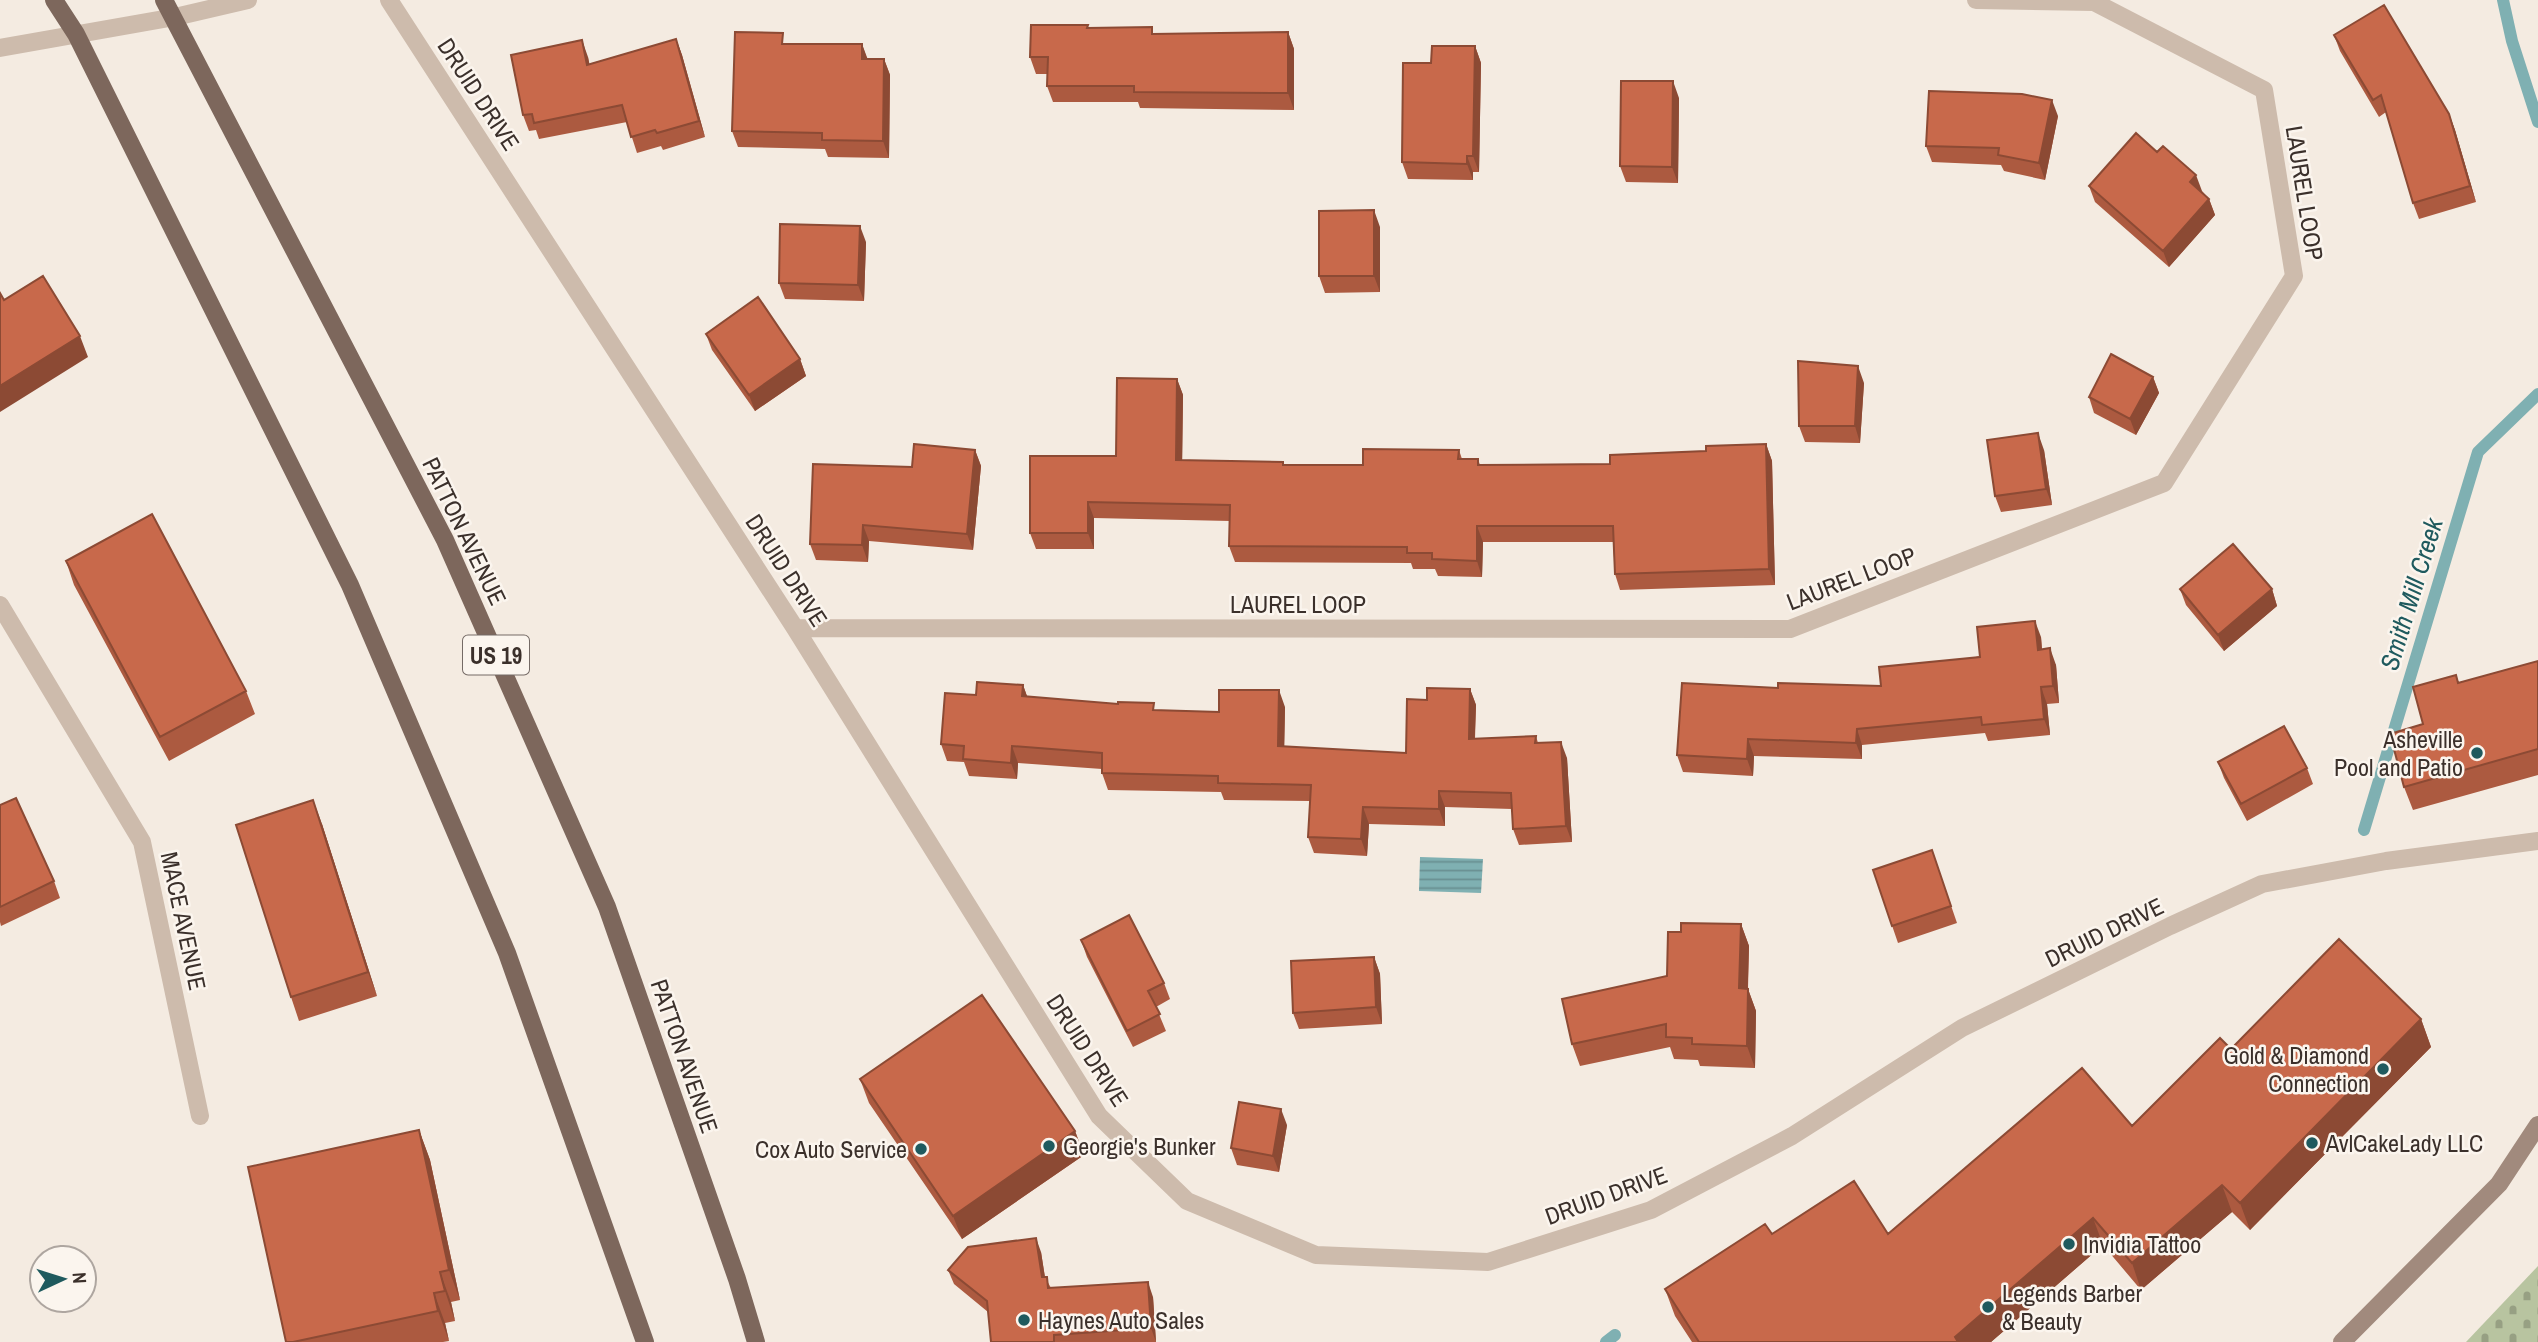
<svg xmlns="http://www.w3.org/2000/svg" width="2538" height="1342" viewBox="0 0 2538 1342" font-family="'Archivo Narrow',sans-serif">
	<defs>
		<pattern id="cemetery-stones" width="16" height="16" patternUnits="userSpaceOnUse" patternTransform="scale(1.75)"><rect width="16" height="16" fill="#b8c4a0"/><path d="M2 7V4a2 2 0 0 1 4 0v3zM10 15v-3a2 2 0 0 1 4 0v3z" fill="#97a083"/></pattern>
		<pattern id="water-rules" width="6" height="5" patternUnits="userSpaceOnUse" patternTransform="scale(1.75)"><rect width="6" height="5" fill="#7fb0b2"/><path d="M0 2.5h6" fill="none" stroke="#699091"/></pattern>
	</defs>
	<rect width="100%" height="100%" fill="#f4ebe1"/>
	<path fill="url(#cemetery-stones)" d="M2538,1266V1342H2466Z"/>
	<path fill="url(#water-rules)" d="M1420,857L1483,859L1481,893L1419,891Z"/>
	<g fill="none" stroke-linecap="round" stroke-linejoin="round">
		<path stroke="#7fb0b2" stroke-width="12" d="M2503,0L2512,41L2538,122
			M2364,830L2478,452L2538,394
			M1606,1342L1615,1335"/>
		<path stroke="#cdbbac" stroke-width="18" d="M389,0L795,628L1099,1116L1187,1201L1316,1255L1488,1262L1651,1210L1792,1136L1962,1028L2170,926L2262,884L2386,861L2538,841
			M0,48L175,17L248,0
			M0,605L142,842L200,1116
			M795,628L1790,629L2164,483L2294,276L2264,90L2094,2L1976,0"/>
		<path stroke="#a18a7d" stroke-width="18" d="M2342,1342L2499,1184L2538,1125"/>
		<path stroke="#7d675c" stroke-width="18" d="M54,0L76,34L350,585L507,953L645,1342
			M164,0L445,540L607,907L737,1279L756,1342"/>
	</g>
	<path fill="#ac5a40" d="M1089,28L1154,34L1288,32L1294,49V110L1140,108L1138,102H1053L1047,86V74H1036L1030,57Z
		M2334,35L2449,114L2455,130L2476,202L2419,219L2413,203L2386,112L2379,117L2340,51Z
		M676,39L682,55L705,137L663,150L661,146L637,153L627,122L539,139L536,130L529,131L523,115L588,57L589,64Z
		M786,44H862L867,59H884L890,75L889,158L828,157L825,149L738,147L732,131Z
		M1475,46L1481,63L1479,172H1473V180L1408,179L1402,162L1431,63Z
		M1679,98L1678,183L1626,182L1620,166Z
		M2058,116L2045,180L2004,171L2001,165L1932,162L1926,146Z
		M2089,186L2202,191L2209,199L2215,215L2169,267L2095,202Z
		M1380,227V292L1325,293L1319,276Z
		M866,242L864,301L785,299L779,283Z
		M706,334L800,359L806,376L755,411L712,350Z
		M2153,377L2159,393L2136,435L2094,413L2089,397Z
		M1177,379L1183,395L1182,460L1284,465H1363L1459,450L1462,459H1478L1480,465L1610,464L1706,451L1766,444L1772,461L1775,585L1620,590L1615,574L1613,542H1483L1482,577L1438,576L1435,569H1413L1411,563L1235,562L1229,546L1230,521L1094,518V549H1036L1030,533L1116,456Z
		M1864,383L1860,443L1805,442L1799,426Z
		M975,450L981,466L973,550L869,541L868,562L816,560L810,544L912,467Z
		M2044,450L2052,505L2001,512L1995,496Z
		M66,561L246,691L255,714L169,761L74,585Z
		M2180,589H2272L2277,606L2224,651L2186,605Z
		M2041,637L2042,649L2056,665L2059,703L2047,704L2050,735L1988,741L1985,733L1862,745V759L1754,756L1753,776L1683,772L1677,755L1778,688L1881,686Z
		M2538,661V775L2413,810L2404,787L2423,724L2456,675L2459,683Z
		M1023,685L1027,696L1156,710L1219,712L1285,707L1284,747L1406,753L1427,700L1470,689L1476,705L1475,739L1536,736L1538,743L1567,758L1572,842L1519,845L1513,829L1512,809L1445,807V826L1369,824L1367,856L1314,853L1308,837L1310,801L1224,800L1221,792L1108,790L1102,773V769L1018,763L1017,779L969,776L964,762L947,761L941,744Z
		M2218,762L2307,768L2313,784L2247,821L2224,778Z
		M0,805L54,881L60,898L1,926L0,922Z
		M322,824L377,996L299,1021L291,997Z
		M1932,850L1957,923L1898,943L1873,870Z
		M1741,924L1749,946L1748,989L1756,1011L1755,1068L1700,1066L1698,1060L1674,1059L1670,1047L1580,1066L1572,1044L1667,976L1681,932Z
		M1081,940L1164,983L1170,999L1156,1007L1166,1031L1133,1047L1087,957Z
		M1374,957L1380,974L1382,1024L1299,1029L1293,1013Z
		M2421,1019L2431,1047L2250,1230L2232,1212L2141,1290L2103,1245L1991,1342H1692L1675,1316L1665,1289L1772,1234H1888L2132,1126L2231,1049Z
		M860,1079L1075,1131L1084,1155L962,1239L869,1103Z
		M1287,1125L1279,1172L1237,1165L1231,1148Z
		M419,1130L430,1160L460,1300L451,1302L455,1321L445,1323L449,1341L443,1342H286Z
		M1041,1252L1045,1277L1051,1288L1153,1297L1156,1342H991L988,1312L954,1284L948,1270Z"/>
	<path fill="#8c4a34" d="M1288,32L1294,49V110L1288,93Z
		M676,39L682,55L705,137L699,121Z
		M582,40L588,57L593,81L587,65Z
		M862,44L868,60L862,59Z
		M1475,46L1481,63L1479,172L1473,156Z
		M884,59L890,75L889,158L883,141Z
		M1673,81L1679,98L1678,183L1672,167Z
		M2052,100L2058,116L2045,180L2039,163Z
		M2449,114L2455,130L2476,202L2470,186Z
		M1467,156L1473,172V180L1467,164Z
		M2196,175L2202,191L2196,198L2190,182Z
		M2209,199L2215,215L2169,267L2163,251Z
		M1374,210L1380,227V292L1374,276Z
		M860,226L866,242L864,301L858,285Z
		M80,336L88,357L0,412V386Z
		M800,359L806,376L755,411L749,395Z
		M1858,366L1864,383L1860,443L1855,426Z
		M2153,377L2159,393L2136,435L2130,419Z
		M1177,379L1183,395L1182,476L1176,460Z
		M2038,433L2044,450L2052,505L2046,489Z
		M1766,444L1772,461L1775,585L1769,569Z
		M975,450L981,466L973,550L967,534Z
		M1088,502L1094,518V549L1088,533Z
		M863,525L869,541L868,562L862,545Z
		M1477,526L1483,542L1482,577L1477,561Z
		M2272,589L2277,606L2224,651L2218,635Z
		M2035,621L2041,637L2043,666L2038,650Z
		M2050,648L2056,665L2059,703L2053,686Z
		M1023,685L1029,702L1022,696Z
		M2041,687L2047,704L2050,735L2044,719Z
		M1470,689L1476,705L1474,755L1469,739Z
		M1279,690L1285,707L1284,763L1278,746Z
		M1857,729L1862,745V759L1856,743Z
		M1748,739L1754,756L1753,776L1747,759Z
		M1561,742L1567,758L1572,842L1566,826Z
		M1012,746L1018,763L1017,779L1011,763Z
		M1439,791L1445,807V826L1439,809Z
		M313,800L322,824L377,996L368,972Z
		M1363,807L1369,824L1367,856L1361,839Z
		M1741,924L1749,946L1747,1010L1739,988Z
		M1374,957L1380,974L1382,1024L1376,1007Z
		M1748,989L1756,1011L1755,1068L1747,1046Z
		M2421,1019L2431,1047L2250,1230L2240,1203Z
		M1281,1109L1287,1125L1279,1172L1273,1156Z
		M419,1130L430,1160L460,1300L449,1270Z
		M1075,1131L1084,1155L962,1239L953,1216Z
		M2222,1185L2232,1212L2141,1290L2132,1263Z
		M2093,1218L2103,1245L1991,1342H1957L1955,1337Z
		M1036,1238L1041,1252L1047,1291L1042,1277Z
		M440,1272L451,1302L455,1321L445,1291Z
		M1148,1282L1153,1297L1156,1342L1151,1328Z
		M434,1293L445,1323L449,1341L438,1311Z"/>
	<path fill="#c8694b" stroke="#8c4a34" stroke-width="2" d="M2384,5L2449,114L2470,186L2413,203L2381,95L2373,100L2334,35Z
		M1031,25H1088L1087,28L1152,27V34L1288,32V93L1134,92V86H1047L1048,57H1030Z
		M735,32L783,33L782,44H862V59H884L883,141L822,140V133L732,131Z
		M676,39L699,121L657,133L655,130L631,137L622,105L534,123L532,114L523,115L511,55L582,40L587,65Z
		M1432,46H1475L1473,156H1467V164L1402,162L1403,63H1431Z
		M1621,81H1673L1672,167L1620,166Z
		M1929,91L2022,94L2052,100L2039,163L1998,155L1999,148L1926,146Z
		M2136,133L2157,152L2163,146L2196,175L2190,182L2209,199L2163,251L2089,186Z
		M1374,210V276H1319V211Z
		M780,224L860,226L858,285L779,283Z
		M43,276L80,336L0,386V293L4,300Z
		M758,297L800,359L749,395L706,334Z
		M2111,354L2153,377L2130,419L2089,397Z
		M1798,361L1858,366L1855,426H1799Z
		M1117,378L1177,379L1176,460L1283,462V465H1363V449L1459,450L1458,459H1478V465L1610,464V455L1706,451V446L1766,444L1769,569L1615,574L1613,526H1477V561L1432,559V553H1407V547L1229,546L1230,505L1088,502V533H1030V456H1116Z
		M2038,433L2046,489L1995,496L1987,440Z
		M914,444L975,450L967,534L863,525L862,545L810,544L813,464L912,467Z
		M152,514L246,691L160,737L66,561Z
		M2233,544L2272,589L2218,635L2180,589Z
		M2035,621L2038,650L2050,648L2053,686L2041,687L2044,719L1982,725L1981,717L1857,729L1856,743L1748,739L1747,759L1677,755L1682,683L1778,688V683L1881,686L1879,667L1980,657L1977,627Z
		M2538,661V749L2404,787L2390,734L2423,724L2413,687L2456,675L2458,683Z
		M977,682L1023,685L1022,696L1118,704V702L1154,703L1153,710L1219,712V690H1279L1278,746L1406,753L1407,699L1427,700V688L1470,689L1469,739L1536,736L1535,743L1561,742L1566,826L1513,829L1511,793L1439,791V809L1363,807L1361,839L1308,837L1311,785L1218,783V776L1102,773V753L1012,746L1011,763L963,759L964,746L941,744L945,693L976,695Z
		M2284,726L2307,768L2241,804L2218,762Z
		M16,798L54,881L0,907V805Z
		M313,800L368,972L291,997L236,825Z
		M1932,850L1951,906L1892,926L1873,870Z
		M1129,915L1164,983L1148,991L1160,1014L1127,1031L1081,940Z
		M1681,923L1741,924L1739,988L1748,989L1747,1046L1692,1044V1038L1666,1037V1024L1572,1044L1562,999L1667,976L1668,932H1681Z
		M2339,939L2421,1019L2240,1203L2222,1185L2132,1263L2093,1218L1955,1337L1958,1342H1699L1665,1289L1765,1224L1772,1234L1854,1181L1888,1234L2082,1068L2132,1126L2220,1038L2231,1049Z
		M1374,957L1376,1007L1293,1013L1291,961Z
		M982,995L1075,1131L953,1216L860,1079Z
		M1239,1102L1281,1109L1273,1156L1231,1148Z
		M419,1130L449,1270L440,1272L445,1291L434,1293L438,1311L293,1342H286L248,1167Z
		M1036,1238L1042,1277H1047L1048,1288L1148,1282L1151,1328L1054,1335V1342H991L987,1301L948,1270L968,1247Z"/>
	<g fill="#1f5a5e" stroke="#fbf5ee" stroke-width="2.5">
		<circle cx="2477" cy="753" r="7"/>
		<circle cx="2383" cy="1069" r="7"/>
		<circle cx="2312" cy="1143" r="7"/>
		<circle cx="1049" cy="1146" r="7"/>
		<circle cx="921" cy="1149" r="7"/>
		<circle cx="2069" cy="1244" r="7"/>
		<circle cx="1988" cy="1307" r="7"/>
		<circle cx="1024" cy="1320" r="7"/>
	</g>
	<g text-anchor="middle" dominant-baseline="central" stroke-width="5" stroke-linejoin="round" paint-order="stroke">
		<rect fill="#fbf5ee" stroke="#756b66" stroke-width="2" x="463" y="635.5" width="66" height="39" rx="5"/>
		<g font-size="23" font-weight="bold" fill="#3b302b">
			<text x="496" y="655">US 19</text>
		</g>
		<g font-size="24" fill="#3b302b" stroke="#fbf5ee">
			<text transform="translate(479 94) rotate(57)">DRUID DRIVE</text>
			<text transform="translate(2305 193) rotate(81)">LAUREL LOOP</text>
			<text transform="translate(465 531) rotate(64)">PATTON AVENUE</text>
			<text transform="translate(787 570) rotate(57)">DRUID DRIVE</text>
			<text transform="translate(1851 578) rotate(-21)">LAUREL LOOP</text>
			<text x="1298" y="604">LAUREL LOOP</text>
			<text transform="translate(184 921) rotate(78)">MACE AVENUE</text>
			<text transform="translate(2104 932) rotate(-26)">DRUID DRIVE</text>
			<text transform="translate(1088 1050) rotate(57)">DRUID DRIVE</text>
			<text transform="translate(685 1056) rotate(71)">PATTON AVENUE</text>
			<text transform="translate(1606 1195) rotate(-20)">DRUID DRIVE</text>
		</g>
		<g font-size="24" fill="#3b302b" stroke="#fbf5ee" text-anchor="start">
			<text x="2463" y="739" text-anchor="end">Asheville<tspan x="2463" dy="28">Pool and Patio</tspan></text>
			<text x="2369" y="1055" text-anchor="end">Gold &amp; Diamond<tspan x="2369" dy="28">Connection</tspan></text>
			<text x="2326" y="1143">AvlCakeLady LLC</text>
			<text x="1063" y="1146">Georgie's Bunker</text>
			<text x="907" y="1149" text-anchor="end">Cox Auto Service</text>
			<text x="2083" y="1244">Invidia Tattoo</text>
			<text x="2002" y="1293">Legends Barber<tspan x="2002" dy="28">&amp; Beauty</tspan></text>
			<text x="1038" y="1320">Haynes Auto Sales</text>
		</g>
		<g font-size="26" font-style="italic" fill="#1f5a5e" stroke="#fbf5ee">
			<text transform="translate(2411 594) rotate(-73)">Smith Mill Creek</text>
		</g>
	</g>
	<g transform="translate(63 1279) rotate(86)"><circle r="33" fill="#fbf5ee" stroke="#aea6a0" stroke-width="2"/>
	<path d="M0-5L12 26L0 18L-12 26Z" fill="#1f5a5e"/>
	<text y="-10" font-size="19" font-weight="bold" text-anchor="middle" fill="#3b302b">N</text>
	</g>
</svg>
